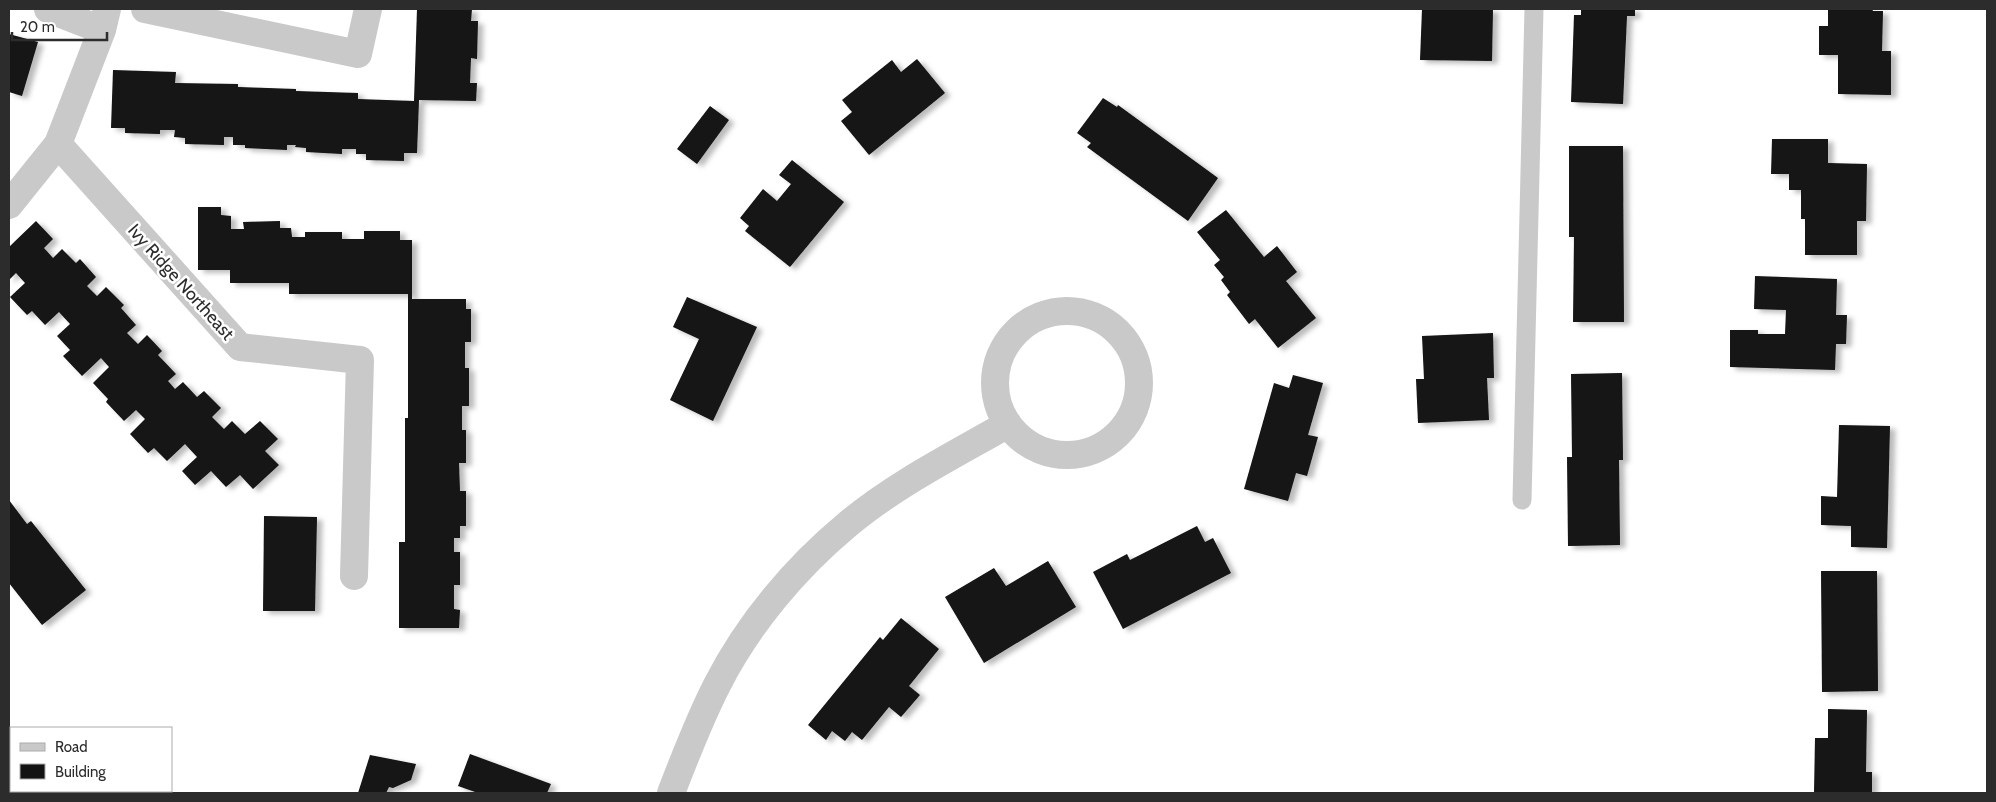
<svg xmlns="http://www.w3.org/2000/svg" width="1996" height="802" viewBox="0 0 1996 802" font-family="Cabin,sans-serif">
	<defs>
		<filter id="shadow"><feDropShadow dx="5.5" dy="3" stdDeviation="2.5" flood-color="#0004"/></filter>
	</defs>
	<rect width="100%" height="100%" fill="#fff"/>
	<path fill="#131313" filter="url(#shadow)" d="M417,9H472L471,21H478L477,59L471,58L470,83H477L476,101L419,100L417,153H404V161L366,160V154H356V149H342V154L306,152V148L295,147L296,145H287V150L245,148V145H233V137H224V145L185,144V138L174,137L175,130H160V134L125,133V128H111L113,70L176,72L175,83L238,84V87L296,89V91L358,93V99L414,101Z
		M1422,9H1493L1492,61L1420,60Z
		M1581,9H1635V16H1627L1623,104L1571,102L1574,15H1581Z
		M1828,9H1872L1873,11H1883L1882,51H1891V95L1838,94V55H1819V26H1828Z
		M9,34L38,42L22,96L9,92Z
		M917,59L945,93L869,155L841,121L852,112L842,100L892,60L901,72Z
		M1103,98L1117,107L1118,105L1218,178L1188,221L1087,147L1091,143L1077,133Z
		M710,106L729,120L697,164L677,149Z
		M1772,139H1828V163L1867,164L1866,221H1857V255H1805V219H1801V190H1789V174H1771Z
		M1569,146H1623L1624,322H1573L1574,237H1569Z
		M792,160L844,202L790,267L745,231L749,226L740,218L763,189L777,201L791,184L779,175Z
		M198,207H221V215L231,216V229H244L243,222L280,221V228H291L292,237H305V232H342V239H364V231H400V240H412V299H466V309H471V342H465V368H469V406H462V430H466V463H459L460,491H466V526H460V538H454V552H460V585H454V609L460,610L459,628H399V542H405V418H408V294H289V283H230V270H198Z
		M1226,210L1264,257L1277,246L1297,272L1286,281L1316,318L1278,348L1255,319L1249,324L1227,295L1230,292L1221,280L1224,277L1214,265L1220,260L1197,232Z
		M36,221L53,239L44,248L53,258L62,249L76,263L80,259L96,277L87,286L97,296L106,287L124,305L121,308L136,325L127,333L138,344L147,335L162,351L158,355L176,374L168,381L175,389L183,382L197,397L204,391L221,408L212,417L224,429L232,421L245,434L260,421L278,439L265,451L279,465L253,489L240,475L226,487L211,471L195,485L182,471L197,457L185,444L167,461L154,448L148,453L130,434L145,419L136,410L124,421L106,402L108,399L93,383L109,367L101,358L82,376L63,356L70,350L57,336L70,324L59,312L45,325L32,311L27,315L10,297L25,283L16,273L9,280V247Z
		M1755,276L1837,279L1836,315H1847L1846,344H1836L1835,370L1730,367V330H1758V334H1785L1786,310L1754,309Z
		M687,297L757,327L713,421L670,400L699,339L673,327Z
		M1493,333L1494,378H1487L1489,420L1418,423L1416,379H1424L1422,336Z
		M1622,373L1623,460H1619L1620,545L1568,546L1567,457H1572L1571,374Z
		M1293,375L1323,383L1308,435L1318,437L1307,476L1296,473L1288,501L1244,489L1274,383L1289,388Z
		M1839,425L1890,426L1887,548L1851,547V526L1821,525V496L1837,497Z
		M9,500L27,524L31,521L86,590L42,625L9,583Z
		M264,516L317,517L315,611H263Z
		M1197,526L1205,542L1213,538L1231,573L1123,629L1093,572L1127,554L1130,560Z
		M1048,561L1076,607L984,663L945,597L994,568L1006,586Z
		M1821,571H1877L1878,691L1822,692Z
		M901,618L939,649L909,686L920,695L901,717L889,707L862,740L852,732L845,741L832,731L826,740L808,725L880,637L883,640Z
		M1828,709L1867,710L1866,772H1872V793H1814L1815,738H1828Z
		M470,754L551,784L547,793H478L458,786Z
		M370,755L416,764L411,780L393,788L389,787L386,793H358Z"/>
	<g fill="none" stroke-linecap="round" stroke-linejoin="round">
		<path stroke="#c9c9c9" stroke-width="19" d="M1522,500L1534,9"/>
		<path stroke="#c9c9c9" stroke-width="28" d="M48,9L102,30
			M145,9L358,54L368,9
			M58,144L240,347L360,360L354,576
			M9,205L58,144L102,30L107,9
			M995 383a72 72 0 1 1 144 0a72 72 0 1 1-144 0Z
			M671,793C685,757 699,720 717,685C748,624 795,568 848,524C896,484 954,455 1008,424"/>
	</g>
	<g text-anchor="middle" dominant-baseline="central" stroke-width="5" stroke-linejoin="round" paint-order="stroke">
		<g font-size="18" fill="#2c2c2c" stroke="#fff">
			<text transform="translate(181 282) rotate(48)">Ivy Ridge Northeast</text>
		</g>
	</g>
	<rect width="1996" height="802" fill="none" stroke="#2c2c2c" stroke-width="20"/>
	<rect x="10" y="727" width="162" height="65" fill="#ffffff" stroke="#ababab"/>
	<rect x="20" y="743" width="25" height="8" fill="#c9c9c9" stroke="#ababab"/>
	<text x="55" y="752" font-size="15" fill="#2c2c2c">Road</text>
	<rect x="20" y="764" width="25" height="15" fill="#131313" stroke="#ababab"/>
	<text x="55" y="777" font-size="15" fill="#2c2c2c">Building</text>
	<path d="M12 32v8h95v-8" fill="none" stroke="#2c2c2c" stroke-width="2.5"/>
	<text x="20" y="32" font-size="15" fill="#2c2c2c" stroke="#ffffff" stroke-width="4" paint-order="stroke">20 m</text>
</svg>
